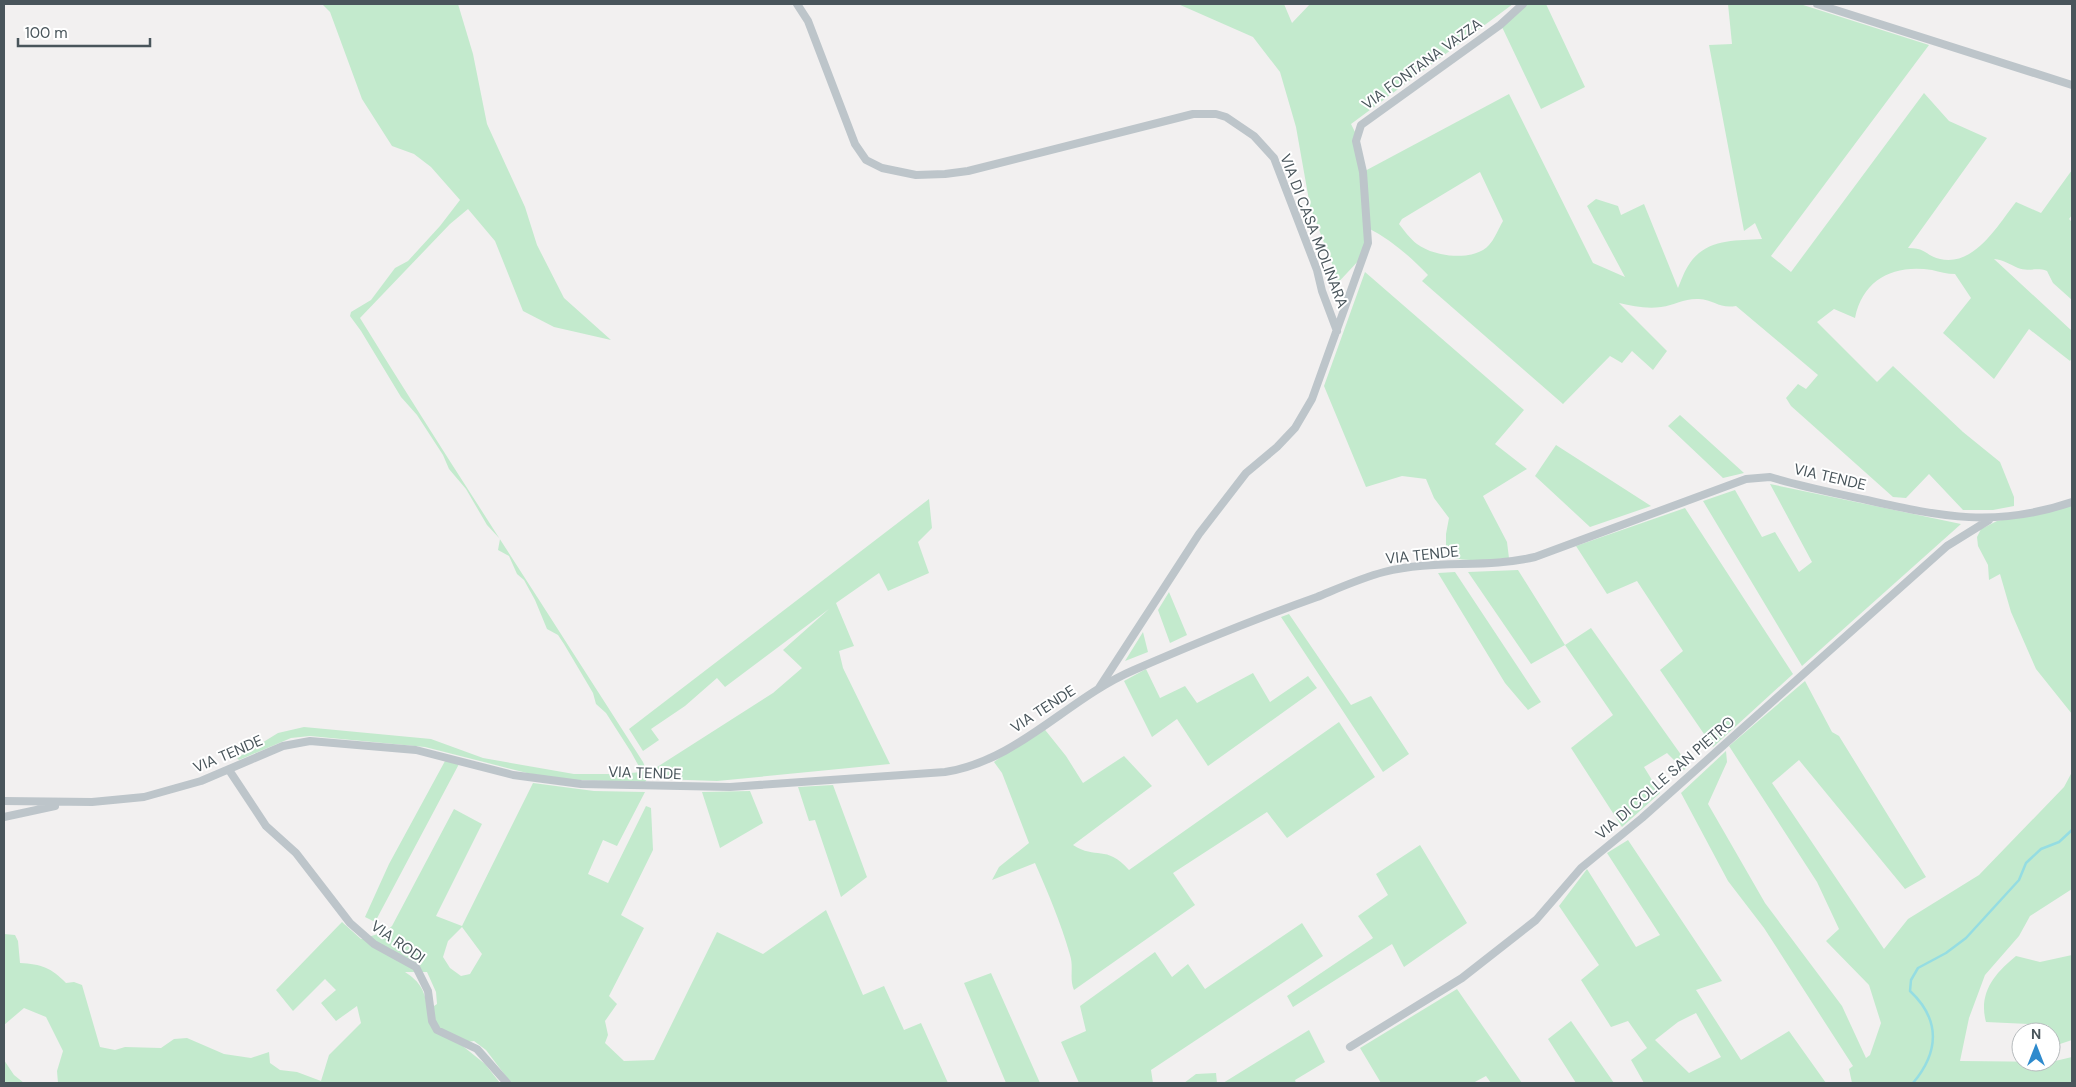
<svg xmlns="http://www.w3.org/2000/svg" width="2076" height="1087" viewBox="0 0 2076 1087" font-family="'DM Sans',sans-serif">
	<rect width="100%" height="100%" fill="#f2f0f0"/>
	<path fill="#c3eacd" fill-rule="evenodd" d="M322,4H458L473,54L487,124L525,207L537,245L564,298L611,340L554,327L523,311L495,241L468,209L450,224L360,318C452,467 549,614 643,762L649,776L645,782L575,780L535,775L425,747L310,736L291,738L239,760L237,758L278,733L304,727L431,739L483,758L574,774H618L642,772L631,752L606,713L596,704L593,693L564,644L558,635L547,629L535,600L524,580L517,574L509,556L498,550L500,539L487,525L466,489L449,469L443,455L417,415L401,397L361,331L350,316L351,312L371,300L395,268L408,261L440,226L460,200L431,167L414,154L392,146L362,99L330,12Z
		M1178,4H1284L1292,23L1310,4H1513L1351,124L1356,134L1363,172L1509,94L1593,263L1625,277L1587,206L1596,199L1618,206L1621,215L1644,204L1678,288C1681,281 1684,272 1688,266C1705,238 1734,241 1762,239L1755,223L1744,231L1709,45L1732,44L1728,4H1800L1929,45L1771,256L1791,272L1924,93L1949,121L1987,138L1908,248C1927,248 1926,256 1940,259C1974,267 1998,225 2016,202L2041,213L2072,170V215L2069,219L2072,222V300L2053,283L2047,271C2037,267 2027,272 2018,268C2009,264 2004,260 1994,259L2072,331V358L2070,361L2029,329L1994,379L1943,333L1971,298L1955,274C1947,274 1940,272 1932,270C1894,264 1863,279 1855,318L1834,309L1817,322L1877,382L1893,366L1963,432L2000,462L2014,497V506L1993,510H1963L1929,474L1906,498L1893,497L1791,406L1786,398L1798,384L1806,389L1818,375L1736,306C1720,309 1714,300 1699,299C1685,298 1675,305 1661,307C1646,309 1633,306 1619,303L1667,351L1653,370L1632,351L1622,363L1610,356L1563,404L1422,281L1428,275C1410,256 1391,240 1368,228L1361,258L1333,288V266L1310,206L1296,127L1280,72L1253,37ZM1480,172L1503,221C1499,228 1494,240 1489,245C1474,262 1434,257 1417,244C1410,239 1404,230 1399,224L1402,219Z
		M1527,4H1546L1585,87L1541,109L1502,27Z
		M1365,272L1524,410L1495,444L1527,469L1483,496L1507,542L1509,558C1493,559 1459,564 1446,554V534L1449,518L1434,498L1426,479L1402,476L1366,487L1324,386Z
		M1680,415L1744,473L1723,478L1668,426Z
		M1556,445L1651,506L1590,527L1535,476Z
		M1770,484L1961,524L1802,666L1703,501L1735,490L1762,537L1775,532L1799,572L1812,562Z
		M929,499L932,528L918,542L929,573L888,591L879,573L836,603L854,646L839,651L843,668L890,764L717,781L659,779L654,769L773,693L802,668L783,650L829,609L725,687L717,678L685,706L651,729L659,740L643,751L629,729Z
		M2072,505V714L2036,669L2011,612L2000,574L1989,580L1988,565L1978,546L1977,537L1981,529L1997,521Z
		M1685,508L1793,674L1713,747L1660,670L1683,651L1637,581L1607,594L1576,546Z
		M1518,570L1565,645L1591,628L1689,766L1684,770L1667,753L1644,767L1660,793L1622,827L1571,748L1613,715L1565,645L1531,664L1468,572Z
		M1455,572L1541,702L1528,710L1505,683L1438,573Z
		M1169,592L1187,635L1170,643L1158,610Z
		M1289,614L1351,705L1371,696L1409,754L1383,772L1281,617Z
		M1143,632L1148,652L1125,661Z
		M1146,669L1160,698L1185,686L1197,703L1253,673L1270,702L1308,676L1317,688L1208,766L1177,719L1152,737L1124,681Z
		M1805,681L1832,732L1839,736L1926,877L1905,889L1799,760L1772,783L1884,949L1908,919L1979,875L2064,787L2072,772V889L2030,916L2019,936L1985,975L1969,1018L1960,1061L2051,1062L2072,1057V1083H1852L1849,1069L1853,1066L1764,928L1728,881L1681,793L1726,751L1727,762L1708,804L1765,903L1842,1006L1866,1058L1870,1055L1881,1023L1869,985L1826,941L1839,929L1817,882L1729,746Z
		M1339,722L1375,777L1287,838L1267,812L1173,873L1195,905L1074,990C1069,979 1074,967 1070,955C1061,923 1048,893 1035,863L992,880L999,867L1029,843L1002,773L994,762L1042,726L1066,756L1083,783L1124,756L1152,786L1073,845C1096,860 1106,844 1129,870Z
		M445,761L459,764L375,922L365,917L389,864Z
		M533,783L594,791L645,792L617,846L603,840L588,874L608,883L646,806L651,808L653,850L621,915L644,928L609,996L617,1004L605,1021L608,1035L605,1043L624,1061L654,1060L717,932L763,954L826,910L863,995L884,986L904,1030L921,1023L948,1083H511L486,1050L474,1041L459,1043L485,1064L500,1083H58L57,1071L63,1051L46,1017L24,1008L4,1025V934L15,935L18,941L20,963C41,964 52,968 66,983L74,982L82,985L100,1047L115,1050L125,1047L161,1048L174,1039L187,1038L224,1054L251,1058L269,1052L270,1063L280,1070L297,1072L321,1081L329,1055L361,1023L357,1006L336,1021L321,1003L336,990L325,979L293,1011L276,990L342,922L361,939L385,932L392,926L454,809L482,824L436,916L462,926ZM462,927L482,954L470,974L461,976L450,968L443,957L448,941ZM405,972H427L436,992L437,1004L428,1010C425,992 421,982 405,972Z
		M833,785L867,877L841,897L815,820L809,821L798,787Z
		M750,791L763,823L720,848L702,792Z
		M1628,840L1722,981L1696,990L1741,1060L1789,1031L1826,1083H1644L1631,1060L1647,1048L1628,1021L1611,1027L1581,980L1599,965L1559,906L1587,869L1636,947L1660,935L1607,853ZM1696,1013L1721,1057L1689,1073L1655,1040L1678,1022Z
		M1420,845L1467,923L1404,967L1392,944L1293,1007L1287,996L1373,938L1358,916L1388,895L1376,874Z
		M1302,923L1323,956L1151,1070L1153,1083H1079L1061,1042L1086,1031L1080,1006L1155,952L1172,977L1188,964L1205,989Z
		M2072,955V1040L2051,1047V1032H2049L2048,1025L1986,1022C1978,993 1995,973 2016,956L2040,962Z
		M991,973L1040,1083H1006L964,983Z
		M1457,989L1522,1083H1491L1486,1076L1473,1083H1381L1360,1048Z
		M1571,1021L1614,1083H1576L1548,1039Z
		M1309,1030L1325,1062L1295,1080L1296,1083H1223Z
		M4,1060L14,1075L24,1083H4Z
		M1216,1073L1217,1083H1184L1196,1074Z"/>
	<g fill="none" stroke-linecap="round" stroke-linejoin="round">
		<path stroke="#95dde2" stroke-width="2.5" d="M1913,1083C1939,1052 1941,1020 1910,991L1911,980L1918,968L1946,953L1966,938L2019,880L2026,863L2041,849L2059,842L2072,830"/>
		<path stroke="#bdc5ca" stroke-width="8" d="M797,4L808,21L855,144L866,160L882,168L916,175L945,174L968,171L1193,114H1216L1226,117L1254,136L1274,158L1317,270L1322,291L1337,331
			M1817,4L2072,85
			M1099,688L1199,534L1246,473L1277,447L1295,428L1312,399L1368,243L1363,172L1356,141L1361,125L1500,25L1523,4
			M229,770L266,826L296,853L350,923L374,944L416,967L428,991L432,1021L437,1030L477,1049L507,1083
			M4,801L92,802L144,797L201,781L283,746L310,741L416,750L513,775L581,784L730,787L945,772C1018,761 1068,698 1134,670C1194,644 1255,619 1317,597C1339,588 1361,578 1384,572C1434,559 1485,569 1535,557L1746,479L1770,477C1802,487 1835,493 1867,500C1942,517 1996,528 2072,502
			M4,817L55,806
			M1350,1047L1462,978L1536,920L1581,868L1642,818L1947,546L1989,520"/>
	</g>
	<g text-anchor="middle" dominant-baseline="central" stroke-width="4" stroke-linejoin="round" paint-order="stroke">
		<g font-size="15" fill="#49555b" stroke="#fff">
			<text transform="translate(1422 64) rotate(-36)">VIA FONTANA VAZZA</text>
			<text transform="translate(1314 231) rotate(69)">VIA DI CASA MOLINARA</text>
			<text transform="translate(1830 477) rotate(13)">VIA TENDE</text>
			<text transform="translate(1422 555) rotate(-6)">VIA TENDE</text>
			<text transform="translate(1043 709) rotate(-33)">VIA TENDE</text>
			<text transform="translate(228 754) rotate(-23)">VIA TENDE</text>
			<text transform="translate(645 773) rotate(2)">VIA TENDE</text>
			<text transform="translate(1665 778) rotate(-41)">VIA DI COLLE SAN PIETRO</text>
			<text transform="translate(398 942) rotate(35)">VIA RODI</text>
		</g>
	</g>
	<rect width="2076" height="1087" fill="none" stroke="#49555b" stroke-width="10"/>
	<g transform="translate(2036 1047)"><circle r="24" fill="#ffffff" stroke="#b6bbbd"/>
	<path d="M0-4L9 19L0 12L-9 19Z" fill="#2e8acd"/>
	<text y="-8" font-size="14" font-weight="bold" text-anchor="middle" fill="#49555b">N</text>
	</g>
	<path d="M18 38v8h132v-8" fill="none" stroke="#49555b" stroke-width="2.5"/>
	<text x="25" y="38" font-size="15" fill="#49555b" stroke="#ffffff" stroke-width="4" paint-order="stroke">100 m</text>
</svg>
